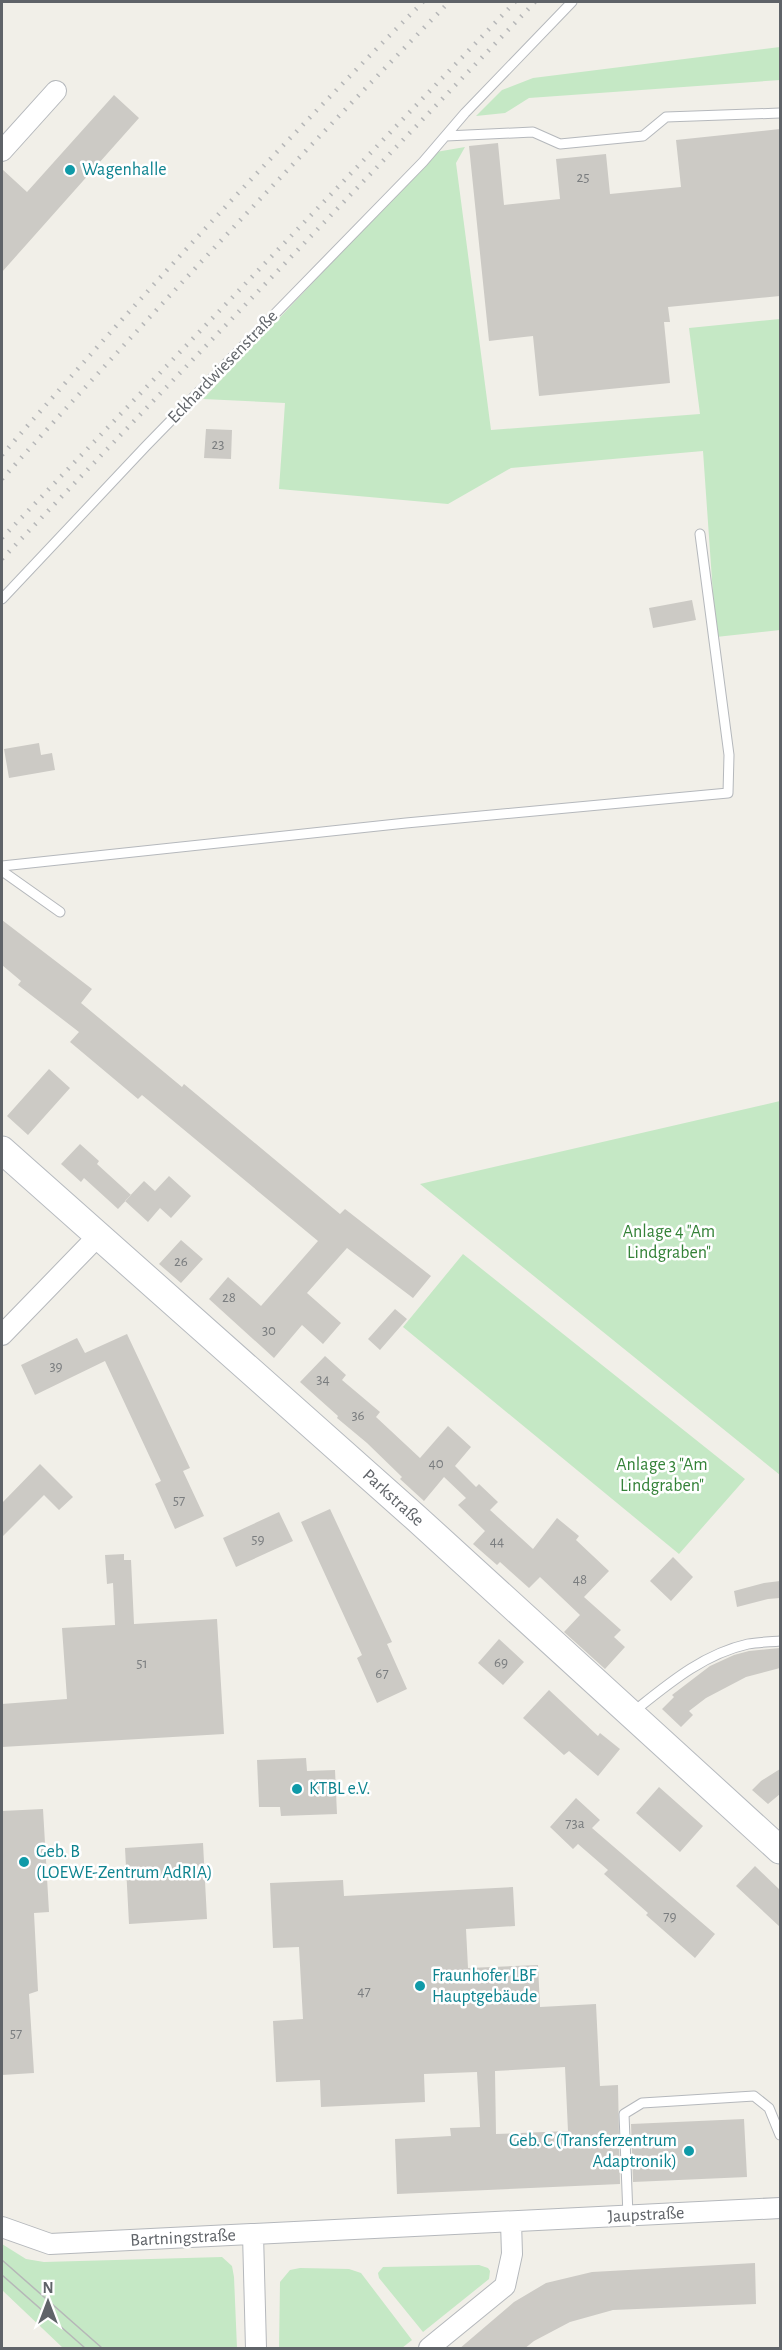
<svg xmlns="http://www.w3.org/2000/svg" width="782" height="2350" viewBox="0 0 782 2350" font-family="'Alegreya Sans',sans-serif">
	<rect width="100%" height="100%" fill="#f1efe8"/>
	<path fill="#c5e8c5" d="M780,47V80L529,98L505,113L476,116L502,90L533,78Z
		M465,147L456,163L491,430L700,414L689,328L780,319V630L716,637L703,451L511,468L448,504L279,489L285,403L203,399L436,152Z
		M780,1101V1475L420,1184Z
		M463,1254L745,1479L679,1554L403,1327Z
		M2,2244L26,2259L44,2262L222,2257L232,2266L234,2277L237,2348H63L2,2290Z
		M479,2265L488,2268L490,2271L489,2279L423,2332L379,2278L378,2273L383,2267Z
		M300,2268L349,2269L361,2273L412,2340L402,2348H279L280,2282L290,2270Z"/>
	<path fill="#cccac5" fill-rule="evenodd" d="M114,95L139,118L2,272V169L27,192Z
		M780,129V296L668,307L670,322H664L670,383L539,396L533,336L489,341L469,146L498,143L504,205L560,199L556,159L606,154L610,194L681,187L676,140Z
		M206,429L232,430L231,459L204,458Z
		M692,600L696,620L653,628L649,608Z
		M39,743L41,755L52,753L55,770L9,778L4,749Z
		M2,920L92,989L81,1003L182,1087L184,1084L340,1214L345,1209L431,1276L413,1298L347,1248L307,1293L341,1323L323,1344L302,1325L274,1358L209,1299L228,1277L261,1306L318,1241L142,1095L138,1099L70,1042L79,1032L18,985L21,981L2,965Z
		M49,1069L70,1088L28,1135L7,1116Z
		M80,1144L99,1161L97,1164L131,1195L118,1209L84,1178L81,1182L61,1164Z
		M169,1176L191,1196L171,1218L160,1208L148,1222L125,1201L144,1181L155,1191Z
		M181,1240L203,1259L181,1283L159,1264Z
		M395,1309L407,1319L380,1350L368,1339Z
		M127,1334L190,1468L183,1471L204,1516L175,1529L155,1484L161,1481L105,1361L35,1395L21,1365L77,1338L85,1353Z
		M325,1356L346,1375L342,1380L380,1412L376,1417L420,1458L448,1426L471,1447L455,1466L476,1487L479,1484L498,1502L490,1510L533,1549L557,1518L579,1536L576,1540L609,1571L584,1597L621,1630L614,1637L625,1647L605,1669L564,1632L580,1615L540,1577L529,1588L500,1562L497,1565L473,1544L485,1531L458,1505L466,1498L444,1477L424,1501L400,1479L402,1477L367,1443L337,1418L338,1416L300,1382Z
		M40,1464L73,1497L59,1510L44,1495L2,1537V1503Z
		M330,1509L392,1642L387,1644L407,1689L377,1703L357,1658L362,1655L301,1522Z
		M279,1512L293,1541L236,1567L223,1538Z
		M124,1554V1560H131L134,1624L217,1619L224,1734L2,1747V1704L67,1699L62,1628L115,1625L113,1583L107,1584L105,1555Z
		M673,1557L693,1577L671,1601L650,1581Z
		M780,1581V1598L768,1599L737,1607L734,1591L764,1583Z
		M499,1639L524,1662L503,1685L478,1663Z
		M780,1648V1668L746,1677L706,1698L689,1711L693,1715L681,1727L662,1709L674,1697L672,1695L710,1666L734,1655L749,1651Z
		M549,1690L598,1736L600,1733L620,1749L598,1776L569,1751L564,1755L523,1718Z
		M306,1758L307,1771L335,1770L337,1814L281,1816L280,1807H259L257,1760Z
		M780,1769V1794L768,1804L752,1790L761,1781Z
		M659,1787L703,1826L680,1852L636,1813Z
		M576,1798L600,1820L592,1828L715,1934L695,1958L646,1915L648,1913L604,1874L608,1870L578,1844L573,1849L550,1827Z
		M43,1809L49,1912L34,1913L38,1991L29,1994L34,2073L2,2075V1811Z
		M203,1843L207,1919L129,1924L125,1848Z
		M755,1866L780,1890V1927L736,1886Z
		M343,1880L344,1896L513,1887L515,1926L466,1929L468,1968L538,1965L540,2007L596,2004L600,2086L618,2085L620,2184L397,2194L395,2139L451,2136L450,2128L480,2127L477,2072L424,2074L425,2102L321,2107L320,2080L276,2082L273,2021L303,2019L299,1947L273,1948L270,1883ZM565,2067L568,2131L496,2134L495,2071Z
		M744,2119L747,2177L633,2182L631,2124Z
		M755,2263L756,2304L613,2310L570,2322L534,2341L524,2349H459L514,2302L546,2283L592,2272Z"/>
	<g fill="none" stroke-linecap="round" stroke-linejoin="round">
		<g stroke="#b5b8bc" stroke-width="11">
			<path id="lane" d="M446,136L533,132L560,144L643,136L666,117L780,113
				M2,599L146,446L423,162L465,113L572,2
				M2,866L406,823L728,793L729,755L700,534
				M2,871L60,912
				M633,1712C668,1684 703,1654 748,1644C758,1642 770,1642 780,1641
				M628,2216L624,2114L642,2103L754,2096L769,2108L780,2135"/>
		</g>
		<g stroke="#b5b8bc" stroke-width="22">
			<path id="street" d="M2,151L56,91
				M2,1335L98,1236
				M2,2227L50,2244L780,2208
				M253,2234L256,2348
				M429,2348L505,2286L512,2254L511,2222"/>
		</g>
		<g stroke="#b6babf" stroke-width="29">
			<path id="secondary" d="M2,1150L415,1517L780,1850"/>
		</g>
		<use href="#lane" stroke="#fff" stroke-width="9"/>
		<use href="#street" stroke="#fff" stroke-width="20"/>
		<use href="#secondary" stroke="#fff" stroke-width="27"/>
		<path stroke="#b6b7b8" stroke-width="1.5" d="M2,2260L102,2348
			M2,2275L85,2348"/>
		<path stroke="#b6b7b8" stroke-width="4.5" stroke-dasharray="1.5 8" stroke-linecap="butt" d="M2,455C137,300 277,148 423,2
			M2,479C148,317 297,158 449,2
			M2,538L515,2
			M2,559L535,2"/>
	</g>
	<g fill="#0f9aa8" stroke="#fff" stroke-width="2">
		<circle cx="70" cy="170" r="6"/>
		<circle cx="297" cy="1789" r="6"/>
		<circle cx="24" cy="1862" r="6"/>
		<circle cx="420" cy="1986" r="6"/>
		<circle cx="689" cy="2151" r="6"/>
	</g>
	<g text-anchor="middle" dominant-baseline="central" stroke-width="5" stroke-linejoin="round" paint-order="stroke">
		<g font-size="15" fill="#7a7d7f">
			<text x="583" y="177">25</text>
			<text x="218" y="444">23</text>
			<text x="181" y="1261">26</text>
			<text x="229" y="1297">28</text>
			<text x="269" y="1330">30</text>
			<text x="56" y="1366">39</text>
			<text x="323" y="1379">34</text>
			<text x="358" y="1415">36</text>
			<text x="436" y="1463">40</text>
			<text x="179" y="1500">57</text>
			<text x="258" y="1539">59</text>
			<text x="497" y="1541">44</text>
			<text x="580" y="1579">48</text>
			<text x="501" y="1662">69</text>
			<text x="142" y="1663">51</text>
			<text x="382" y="1673">67</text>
			<text x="575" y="1823">73a</text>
			<text x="670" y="1916">79</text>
			<text x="364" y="1991">47</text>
			<text x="16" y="2033">57</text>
		</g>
		<g font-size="18" fill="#0d838f" stroke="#fff" text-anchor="start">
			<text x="82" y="170">Wagenhalle</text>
			<text x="309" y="1789">KTBL e.V.</text>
			<text x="36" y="1852">Geb. B<tspan x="36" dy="21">(LOEWE-Zentrum AdRIA)</tspan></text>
			<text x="432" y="1976">Fraunhofer LBF<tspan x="432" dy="21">Hauptgebäude</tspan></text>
			<text x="677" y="2141" text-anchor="end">Geb. C (Transferzentrum<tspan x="677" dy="21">Adaptronik)</tspan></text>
		</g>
		<g font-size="18" fill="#5f6368" stroke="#fff">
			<text transform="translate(223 367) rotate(-46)">Eckhardwiesenstraße</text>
			<text transform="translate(393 1498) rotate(42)">Parkstraße</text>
			<text transform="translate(646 2215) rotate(-3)">Jaupstraße</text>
			<text transform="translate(183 2238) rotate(-3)">Bartningstraße</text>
		</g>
		<g font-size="18" fill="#348238" stroke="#fff">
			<text x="669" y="1232">Anlage 4 "Am<tspan x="669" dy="21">Lindgraben"</tspan></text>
			<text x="662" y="1465">Anlage 3 "Am<tspan x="662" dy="21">Lindgraben"</tspan></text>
		</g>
	</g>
	<rect width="782" height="2350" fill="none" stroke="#5f6368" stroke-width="6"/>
	<g transform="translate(48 2302)" stroke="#ffffff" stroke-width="4.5" paint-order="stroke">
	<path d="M0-4.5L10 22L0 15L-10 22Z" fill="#5f6368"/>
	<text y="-9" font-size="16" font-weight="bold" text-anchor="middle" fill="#5f6368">N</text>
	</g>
</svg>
